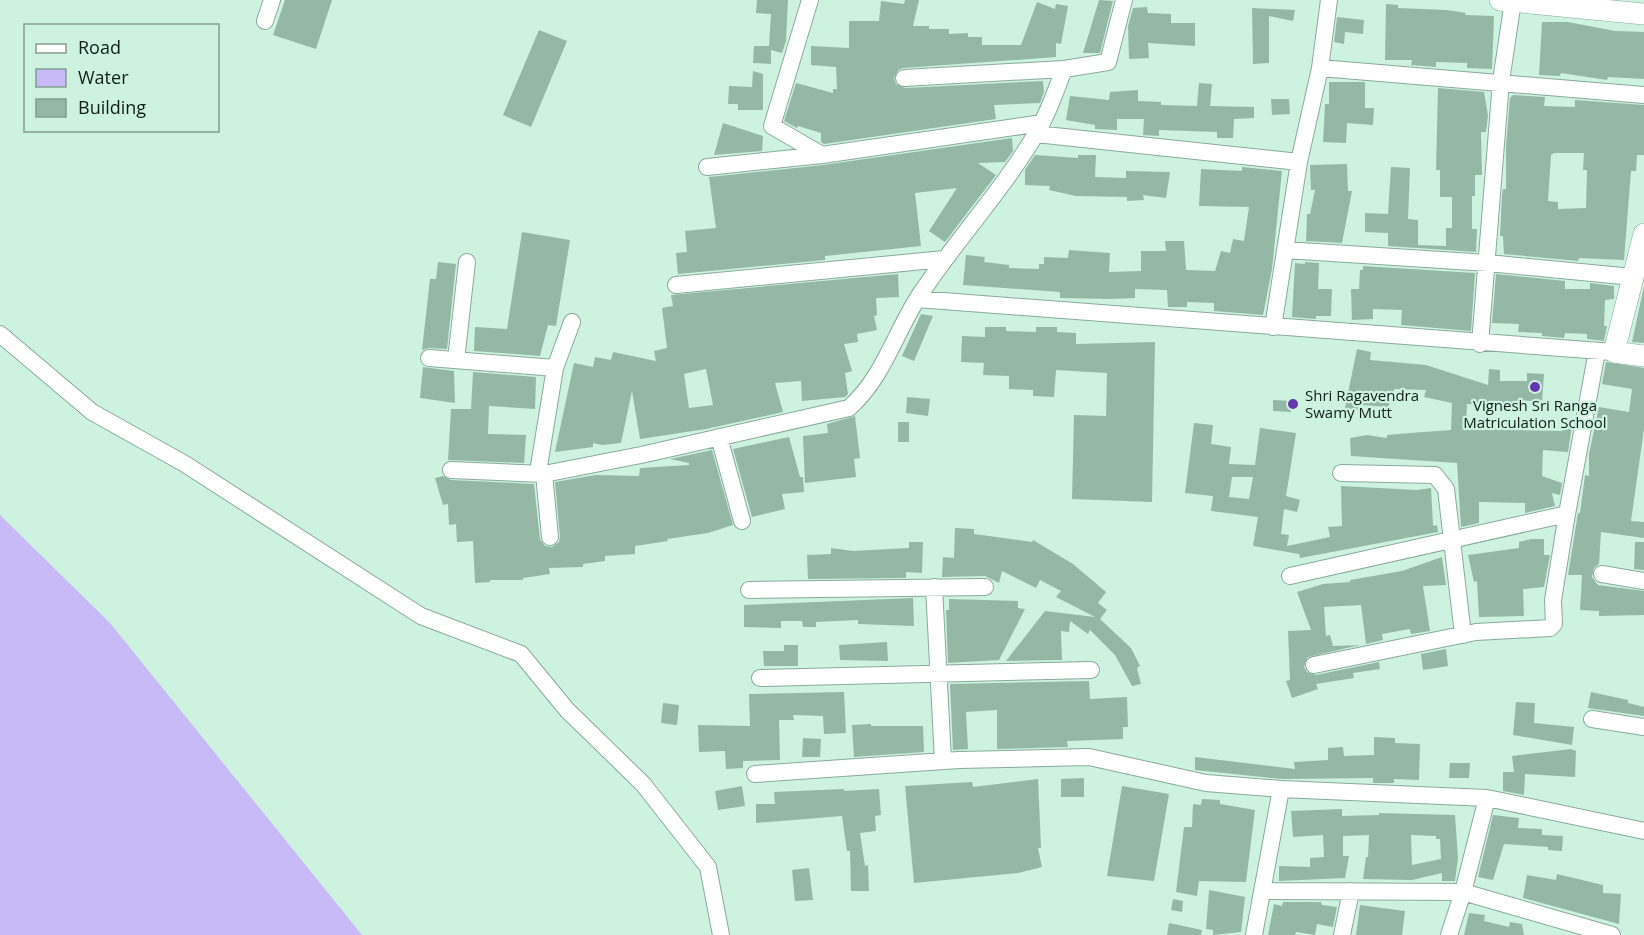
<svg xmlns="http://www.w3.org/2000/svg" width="1644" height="935" viewBox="0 0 1644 935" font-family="'Open Sans',sans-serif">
	<rect width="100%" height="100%" fill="#cdf2df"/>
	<path fill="#c7baf7" d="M0,515L110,623L362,935H0Z"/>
	<path fill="#95b8a6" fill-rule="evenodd" d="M285,0H332L316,49L273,35Z
		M757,0H788L786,41L782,53L771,50V64L753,63L754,46H769L771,14L756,13Z
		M905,0H919L913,26H929V29H949V34L968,33V37H982V45H1021L1037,2L1055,9L1056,4L1068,6L1061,44L1056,43V57L903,68L898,70L894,78L896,84L905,88L1043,81L1044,92L1040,103L994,105L996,119L824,144L821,142V133L798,126L797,128L784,121L796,83L833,93V89H837L836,67L811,65V46L849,48V21H879L881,1L904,4Z
		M1099,0L1113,1L1100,53H1083Z
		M1386,4L1398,5V8L1447,10L1466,13L1465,15L1494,16L1492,69L1467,68V63L1436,62V67L1411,65L1412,60H1385Z
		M1147,7L1148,13L1171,14V23H1195V46L1148,43L1149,58L1129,59L1128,26L1133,8Z
		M1252,8L1295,10L1293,21L1269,16V63L1253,64Z
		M1337,17L1364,20L1363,34L1345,32L1344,44L1334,42Z
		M1542,22H1568L1615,31L1644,32V79L1608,77L1607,80L1561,73L1560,76L1539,75Z
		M539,30L567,41L531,127L503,115Z
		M753,71L763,74V110H738V104H728L729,86L752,87Z
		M1329,82H1365V108H1374L1373,125L1347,123L1346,143L1323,142L1325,104H1329Z
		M1199,83L1212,84L1210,106L1254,107V118L1234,119L1233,138H1217V132L1159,130V136L1143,135L1144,119H1117V130L1095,129V125L1066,120L1070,96L1109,100L1110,92L1138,90V101L1161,102V105L1197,106Z
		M1438,88L1484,92L1488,115L1486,132H1481L1482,175H1475V196H1472V229H1477L1476,252L1388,246V233L1365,232V213L1388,214L1391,167L1410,168L1408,219L1418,220V245L1446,246V228H1452V197H1440V170H1436Z
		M1513,95L1545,97L1544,106L1575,107V100L1644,105V155H1637L1636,171H1631L1624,260L1579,258L1578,261L1504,254L1503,236H1500L1502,195L1503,189H1506V146L1510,98ZM1554,153H1584L1583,170H1587L1586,208L1558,209V202L1548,201L1551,155Z
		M1271,99H1289L1290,114L1272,115Z
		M723,123L763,136L762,151L714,155Z
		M1012,138L1013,151L1005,162L978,163L996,175L945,242L929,231L957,188L915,193L921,246L825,256V260L678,274L676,253L687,252L685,231L716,228L709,177L823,165Z
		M1035,155L1078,158V155H1096L1095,177L1126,178V171L1170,172L1166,198L1143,195L1144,200L1127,201V197L1076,196L1049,190L1050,186L1025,185V170Z
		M1347,164L1348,191H1352L1342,243L1306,241L1307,214H1310L1315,190H1311L1310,165Z
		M1242,167L1282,171L1272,269L1263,315L1214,311V303L1187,302V307H1168L1167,290L1135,289V298L1110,299L1060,298V292L963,285L966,255L985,257L984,262L1009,265V268L1039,269V264H1044V257L1068,258L1069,250L1110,253L1109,272L1141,271V251H1166L1165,241H1184L1186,270L1215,271L1221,251L1230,253L1233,239L1244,241L1249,207L1199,206L1201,169L1242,171Z
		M522,232L570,240L556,326L548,325L540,356L474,351L475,327L507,329Z
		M438,262L456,264L447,349L429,348L422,350L430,279H436Z
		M1305,262L1319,263L1318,289H1332L1331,316H1316V319L1292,317L1295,263L1305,264Z
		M1363,266L1475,273L1471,331L1401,325L1402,310L1373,309V319L1352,320L1351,289H1359L1360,270H1363Z
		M898,274L899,297L876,298L877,315L874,316L877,330L857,334L858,342L844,344L852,371L845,373L848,394L845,397L802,401L801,381L775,383L783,412L706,429L640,439L632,391L621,443L602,445L593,443V447L555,452L574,363L593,367L595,357L611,360L613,352L656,361L654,351L667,348L662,308L673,306L671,295ZM706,369L713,405L689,408L684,374Z
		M1496,274L1565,281V289H1590V283L1614,286V299L1605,300L1604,326H1607L1604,341L1587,339V334L1565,333L1564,338L1542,336V333L1518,332L1519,324L1492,323Z
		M1644,286V343L1632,342Z
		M921,314L933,316L914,361L902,356Z
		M985,327H1006V331L1036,332V327H1057V332L1076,333V344L1155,342L1152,502L1072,499L1074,415L1106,416L1107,373L1056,370L1054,397L1033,396V390L1009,389V376L983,375L984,363L961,362L962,336L985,337Z
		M1357,349L1371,352L1370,360L1426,365L1488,385L1489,369L1500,370V381H1527V373L1544,374L1542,402L1519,400V407L1467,404L1466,429L1562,431V425L1572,426L1568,452L1543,450L1542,476L1562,483L1560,495L1552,493L1555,506L1525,513V503L1479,502V523L1461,527L1457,463L1351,456L1350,438L1367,435L1387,438V435L1410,433L1451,430L1452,403L1424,397L1426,390L1394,389V393H1390L1389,407L1360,405L1359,410L1345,408Z
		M1606,362L1644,368V429L1631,521L1644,522V538L1601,532L1599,564L1594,568L1592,577L1598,585L1644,591V615L1599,616V611L1580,610L1582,575H1568L1578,513H1580L1585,475L1589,476V454L1599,407L1629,412L1632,389L1602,384Z
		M423,367L454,371L455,403L420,398Z
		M473,372L536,377L535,409L489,406L488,434L526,435L524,463L448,460L451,409H471Z
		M907,397L930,399L928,416L906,413Z
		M1273,400L1291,401V412L1273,411Z
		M855,416L860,458L854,459L856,477L805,483L803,436L828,433L827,424Z
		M898,422H909V442H898Z
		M1194,423L1213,425L1211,444L1231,447L1229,464L1255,465L1260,428L1296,433L1286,496L1300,500L1297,512L1284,509L1281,534L1289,535L1287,546L1330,537L1328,527L1342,526L1341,486L1417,490L1431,488L1433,526L1437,525L1438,532L1300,558L1299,554L1253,546L1258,517L1211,511L1213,496L1185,493ZM1232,477H1253L1249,499L1229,497Z
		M789,437L800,477H803L804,492L782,494L785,509L752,517L733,449Z
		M712,450L733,525L708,533L667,539L668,541L635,546V554L605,556V561L583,564V567L549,568L550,574L523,578V580H490V582L475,583L473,541L457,542L456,524L449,525L448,504L443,505L435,478L443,476L451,480L534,484L540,539L545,546L552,547L559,542L560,537L555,482L596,475L639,476L640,468L689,465V463L670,459Z
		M955,528L974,529V534L1032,542L1033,540L1073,564L1106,592L1098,603L1107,610L1100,619L1131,648L1140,666L1137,668L1141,684L1132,686L1115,655L1090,630L1088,634L1070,621L1069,632L1061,631L1062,660L1006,661L1045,611L1095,617L1056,597L1061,591L1040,580L1036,588L1002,571L999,583L985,576L942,577L943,557L954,558Z
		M1531,539H1544V555H1550L1544,587L1523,589L1524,616L1479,617L1477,581L1474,582L1468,555L1519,548V542Z
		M909,542H923L922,573L906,572V578L808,579L807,555L831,554V548L853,551L909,548Z
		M1635,542H1644V570L1634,569Z
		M1442,557L1446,585L1423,586L1430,631L1411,634L1410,629L1382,634L1383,640L1366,644L1361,605L1324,607L1326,636L1330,635L1333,646L1360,645L1308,657L1304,667L1307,672L1316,675L1379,662L1380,669L1353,673L1354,678L1316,684L1318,689L1292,698L1286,681L1290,680L1288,631L1311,630L1297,592L1323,584L1350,582V580L1402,571Z
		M913,598L914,626L858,624V620L816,622V627H803L802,621H781V628L744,627V605Z
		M949,599L1018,601V608L1025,609L999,660L948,663L946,610H949Z
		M887,642L888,661L840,660L839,645Z
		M784,645H798V666H764L763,651H784Z
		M1446,649L1448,666L1423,670L1421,654Z
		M1089,681L1090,699L1127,697L1128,727H1123V739L1067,741L1068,747L997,749V710L966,712L968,749L953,750L950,684Z
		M844,692L846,733L824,734L823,716L793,715L794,720H779L780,760L743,761V768L726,769L725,751L699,752L698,725L750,726L749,694Z
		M1591,692L1628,700V703L1644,707V716L1588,708Z
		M1516,702L1535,703L1534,723L1574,727L1572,745L1513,735Z
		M663,703L679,705L677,725L661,723Z
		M871,724V726H923L924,752L854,757L852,725Z
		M1374,737L1395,738V743L1420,744L1419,780L1394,779V783H1373V778L1282,779L1195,770V757L1295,769L1294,762L1328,760V748L1343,747L1344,756L1374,755Z
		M803,738L821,739L820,757H802Z
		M1571,749L1576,751L1575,777L1525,774L1524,795L1503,791V772H1514L1512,756Z
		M1450,763H1470L1469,778H1449Z
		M1084,778V797H1061V779Z
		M1038,779L1041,848H1038L1042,867L1018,873L914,883L905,786L972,782L973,787Z
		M742,786L745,806L718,810L715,791Z
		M1122,786L1169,794L1154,881L1107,876Z
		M844,789V791L879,789L881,815L875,816L876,831L860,833L865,866L868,865L869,891H851L850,851H847L842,816L756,823V804H775L774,792Z
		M1202,799L1220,800V804L1255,810L1246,882L1199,881L1197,896L1176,892L1184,827H1192L1193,804L1201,805Z
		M1342,809V816L1379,815V813L1455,815L1458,858L1455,881H1442V873L1412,880L1363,879L1366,857H1368L1369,835L1343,836V856H1349L1345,878L1279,881V866L1310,867V858L1324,857L1323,835L1293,837L1291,811ZM1411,835L1436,836V839H1440L1441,859L1412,865Z
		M1493,815L1519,818L1518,828L1542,829V835L1563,836L1562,851L1548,850V847L1504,844L1493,880L1478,877Z
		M809,868L813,900L795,901L792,870Z
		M1557,874L1603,885V893L1621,894L1619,924L1523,898L1527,875L1556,880Z
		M1209,890L1245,897L1241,932L1213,935V930L1206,929Z
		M1173,899L1183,901L1182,912L1171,910Z
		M1283,902H1321L1322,905L1337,907L1333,927L1317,924L1315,935L1296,932L1295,935H1268L1274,904L1282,906Z
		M1360,905L1405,911L1402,935H1356Z
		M1469,913L1485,915L1484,921L1509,927L1510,922L1522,924L1524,935H1464Z
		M1169,923L1202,930L1201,935H1167Z"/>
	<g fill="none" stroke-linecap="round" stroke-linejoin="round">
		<g stroke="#88ab99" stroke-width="18">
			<path id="minor" d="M810,0L772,126L822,155
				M265,21L272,0
				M1320,68L1644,95
				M904,78L1064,69
				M1036,134L1299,162
				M707,167L822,155L1042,123
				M1285,250L1488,263L1633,277
				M676,285L944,259
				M917,299L1614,352
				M1273,327L1299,162L1320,68L1329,0
				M0,334L92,412L185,464L421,616L521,654L567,710L643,784L708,867L721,935
				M1480,344L1501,81L1513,1
				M429,358L555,368L538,472
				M456,360L467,262
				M555,368L572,322
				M719,437L742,521
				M451,470L544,474L641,455L849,408C883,378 895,333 919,296C956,240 1003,190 1037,132C1049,112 1056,90 1064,69L1108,62L1124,0
				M1341,473L1435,475L1446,489L1463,635
				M544,474L550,537
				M1602,574L1644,581
				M1290,576L1567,514L1597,351
				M934,587L943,761
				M749,590L985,587
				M1314,665L1476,632L1550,628L1554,624L1553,600L1567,514
				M760,678L1091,670
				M1592,719L1644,727
				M755,774L959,760L1089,757L1206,783L1281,789L1487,798L1644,831
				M1262,891L1463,892L1612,935
				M1254,935L1281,789
				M1342,935L1351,891
				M1449,935L1463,892L1487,798"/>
		</g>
		<g stroke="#88ab99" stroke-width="22">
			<path id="major" d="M1500,0L1644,14
				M1644,234L1614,352L1644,356"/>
		</g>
		<use href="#minor" stroke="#fff" stroke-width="16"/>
		<use href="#major" stroke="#fff" stroke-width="21"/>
	</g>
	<g fill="#6238b0" stroke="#cdf2df" stroke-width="2">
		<circle cx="1535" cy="387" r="6"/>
		<circle cx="1293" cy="404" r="6"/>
	</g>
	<g text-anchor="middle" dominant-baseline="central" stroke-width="4.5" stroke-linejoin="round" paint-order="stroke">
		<g font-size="15" fill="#111e18" stroke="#cdf2df" text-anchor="start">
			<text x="1305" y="395">Shri Ragavendra<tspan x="1305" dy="17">Swamy Mutt</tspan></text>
			<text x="1535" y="405" text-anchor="middle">Vignesh Sri Ranga<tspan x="1535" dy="17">Matriculation School</tspan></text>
		</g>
	</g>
	<rect x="24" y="24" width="195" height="108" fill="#cdf2df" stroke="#829d8f" stroke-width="1.5"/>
	<rect x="36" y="44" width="30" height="9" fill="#ffffff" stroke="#829d8f" stroke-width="1.5"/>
	<text x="78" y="54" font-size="18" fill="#111e18">Road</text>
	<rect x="36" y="69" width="30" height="18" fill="#c7baf7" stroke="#829d8f" stroke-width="1.5"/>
	<text x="78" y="84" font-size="18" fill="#111e18">Water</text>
	<rect x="36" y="99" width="30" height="18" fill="#95b8a6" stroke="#829d8f" stroke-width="1.5"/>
	<text x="78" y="114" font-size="18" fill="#111e18">Building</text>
</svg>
